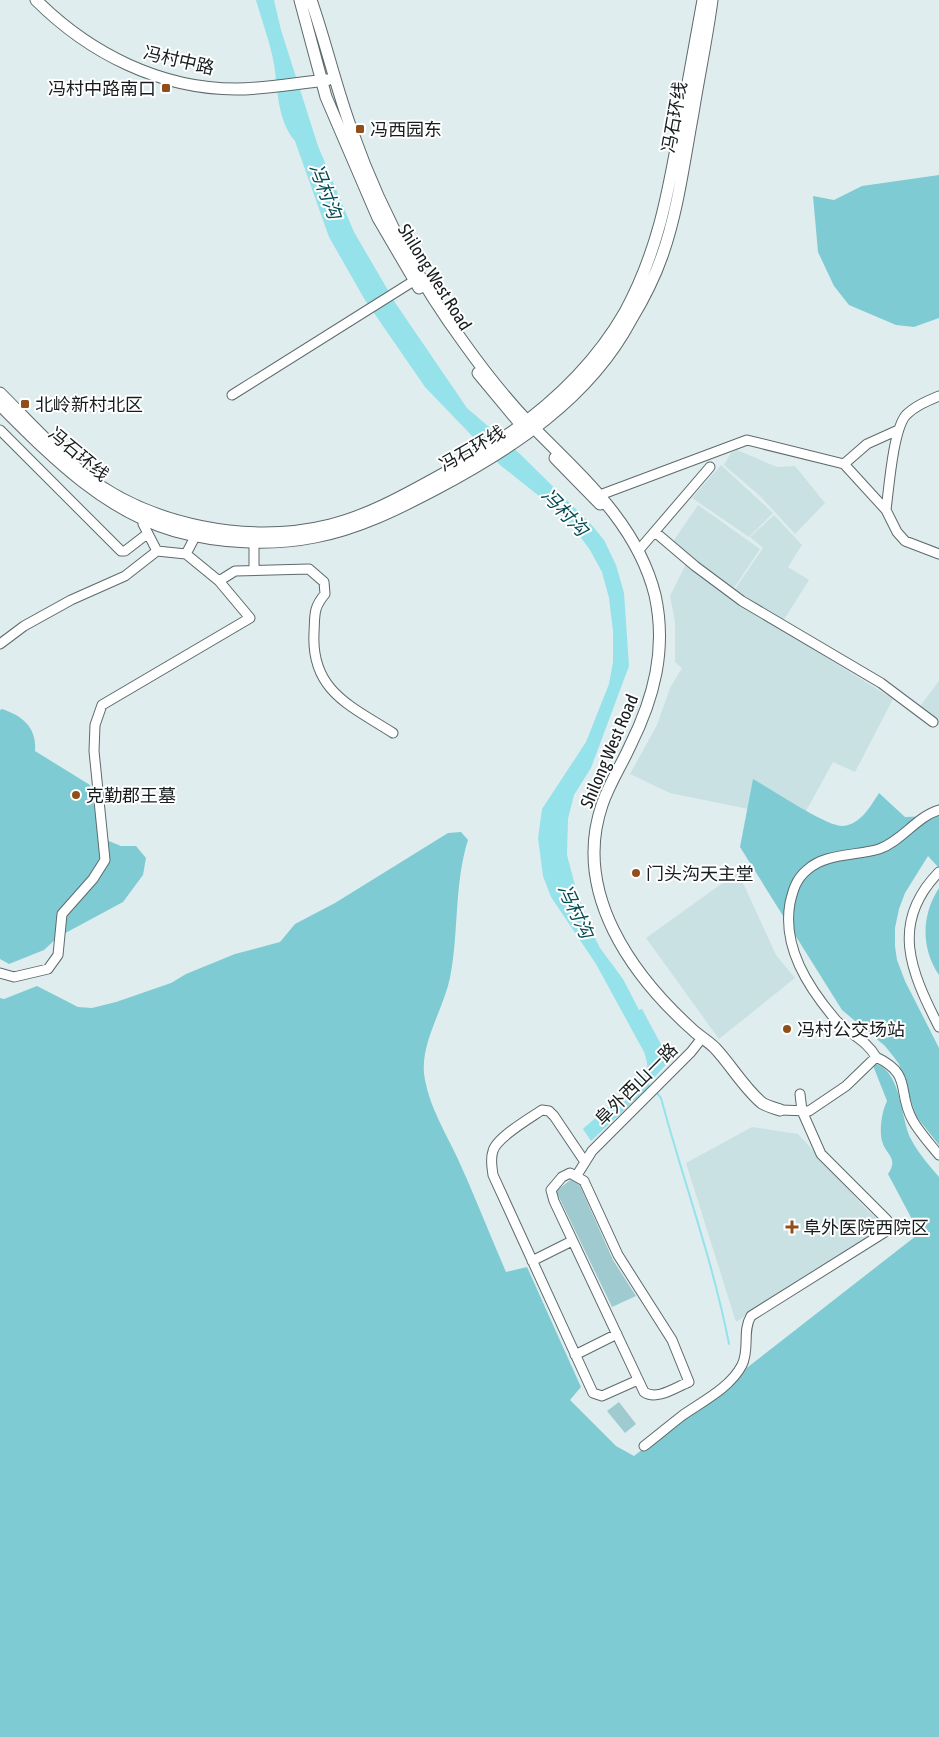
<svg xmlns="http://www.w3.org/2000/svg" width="939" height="1737" viewBox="0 0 939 1737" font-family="'Asap Condensed','Noto Sans SC',sans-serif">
	<rect width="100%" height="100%" fill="#dfedef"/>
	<path fill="#c9e1e3" d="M737,450L777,467L795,466L825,503L795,534L760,496L724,465L731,453Z
		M721,465L773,513L749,537L692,498Z
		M698,505L760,549L734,588L672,543Z
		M774,515L802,545L788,567L809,580L783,621L735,589L763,548L750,537Z
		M686,564L739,603L893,699L855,772L833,762L801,820L670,793L630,774L657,725L670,688L682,668L675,662V622L670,596Z
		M939,681V725L918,709Z
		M738,872L776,955L795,978L719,1039L646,938Z
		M752,1127L798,1134L866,1209L881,1222L876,1232L736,1322L686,1163Z"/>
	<path fill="#9fcbd0" d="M573,1178L580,1186L613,1260L636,1296L612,1307L556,1191Z
		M619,1402L636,1424L625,1433L607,1411Z"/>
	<path fill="#7fcbd3" d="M939,175V318L914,327L896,325L849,305L834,286L818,252L813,196L834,200L862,186Z
		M2,709C23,716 37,728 35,751L90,785L96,817L104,839L121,846H136L146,858L143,875L123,902L58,937L44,950L9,964L0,959V710Z
		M753,779C770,788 827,827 843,826C861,824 870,807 879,793L905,817L939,816V868L928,856L905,893L899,909L895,928V946L897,960L905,981L939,1048V1145L916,1116L899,1064L893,1056L885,1046L842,1010L740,847Z
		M461,832L468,840C454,884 459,933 450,978C443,1011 418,1046 425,1080C430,1107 445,1132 457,1157C474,1194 489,1233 506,1272L527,1267L581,1387L570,1400L616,1446L634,1456L921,1232L914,1223L888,1174C899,1157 886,1156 882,1141C879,1130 882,1111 887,1101L872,1063C902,1068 900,1118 911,1139C918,1153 929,1165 939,1177V1737H0V998L4,999L37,986L78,1007L92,1008L116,1002L171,983L186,974L235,954L280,942L295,924L335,903L448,833Z
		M939,888V975C921,948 921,916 939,888Z"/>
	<path fill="#96e2ea" d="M256,0H274L281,30L318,146L354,232L396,304L467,408L520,454L590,523L604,540L616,565L624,593L629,666L591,768L574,795L568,819L567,855L577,893L591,930L600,948L623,979L639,1010L642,1009L664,1050L667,1048L673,1057L649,1083L650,1086L591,1141L583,1129C592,1121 645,1076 646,1071C649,1065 646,1059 644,1052L596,964L551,897L543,876L538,838L542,809L586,742L609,684L613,662V631L609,598L602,572L590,550L576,531L554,508L500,465L425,387L365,300L329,237L295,141C277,120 278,90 274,64C270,42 262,21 256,0Z"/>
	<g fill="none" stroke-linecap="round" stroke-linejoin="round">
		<path stroke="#96e2ea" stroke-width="2" d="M656,1092L661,1098C683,1180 713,1261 729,1344"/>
		<g stroke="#5e6a6b" stroke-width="11">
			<path id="street" d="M232,395L420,277
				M0,430L121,551H125L147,534
				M898,430L867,444L844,464L886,510L897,532L905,541L939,554
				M600,495L747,440L844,464
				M886,510C889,488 893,430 906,415C915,406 927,401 939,396
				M655,532L695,566L742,601L881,683L933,722
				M157,551L186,554L219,581L235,571L309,569L324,582L325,594C313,608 315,615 314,633C311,691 351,706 393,733
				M638,551L710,467
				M186,554L196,535
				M254,569V541
				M0,644L24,626L71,600L125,576L157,551L143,524L146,514
				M939,872C889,923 911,972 939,1027
				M0,973L14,977L48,969L58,955L62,914L93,879L105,860L94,751L95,725L102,705L250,618L219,581
				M876,1057C866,1039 848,1034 835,1019C808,987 782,947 790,903C793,890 796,879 807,870C825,853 856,856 879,849C902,841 916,817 939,810
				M780,1110L809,1111L846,1086L876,1057C914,1075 896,1092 913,1121C920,1133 930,1144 939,1155
				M585,1162L554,1116L549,1111L542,1110C530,1118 496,1138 493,1151C490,1159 492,1167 493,1175L593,1393L602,1396L638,1380
				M570,1173L584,1181L618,1255L672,1340L689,1382C676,1387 657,1401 644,1392L554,1201L551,1190L562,1177Z
				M577,1175L592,1151L691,1052L702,1038
				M532,1261L572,1241
				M575,1355L617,1334
				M644,1446C657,1436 670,1425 683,1415C703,1401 730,1388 742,1365C750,1349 742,1331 751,1316L885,1232L888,1228L887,1220L821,1154L802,1111L800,1094"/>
		</g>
		<g stroke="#5e6a6b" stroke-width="13">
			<path id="secondary" d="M36,0C89,53 160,89 236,89C267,89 296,83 327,80
				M300,0L326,97L378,218L419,288
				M311,0C326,43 336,88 352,131C378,205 417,279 464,343C484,371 506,399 530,424C580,475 637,523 655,595C667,649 654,698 630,746C621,766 609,784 602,805C572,893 632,976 695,1032C701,1037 709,1042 715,1048C731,1065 744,1088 762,1103C767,1106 774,1108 780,1110
				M478,373L527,432
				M0,393C28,421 54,450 85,475C151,526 249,545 330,525C374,514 413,490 452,469C522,431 585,382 625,312C658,251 668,194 680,127C688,85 695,42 703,0
				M0,405C51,456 103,510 175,531C219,543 270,546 315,537C358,529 398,509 436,489C513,448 589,399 631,320C643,300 654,279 662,256C678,211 684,161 693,113C699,75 707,38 712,0
				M555,458L600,504"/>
		</g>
		<use href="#street" stroke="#fff" stroke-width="9"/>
		<use href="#secondary" stroke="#fff" stroke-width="11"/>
	</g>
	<g fill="#904f1a" stroke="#fff" stroke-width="2">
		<rect x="161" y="83" width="10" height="10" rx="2.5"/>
		<rect x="355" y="124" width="10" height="10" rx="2.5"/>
		<rect x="20" y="399" width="10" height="10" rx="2.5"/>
		<circle cx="76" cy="795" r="5"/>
		<circle cx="636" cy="873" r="5"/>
		<circle cx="787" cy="1029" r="5"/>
		<path d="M789.5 1219.5h5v5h5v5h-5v5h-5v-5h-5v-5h5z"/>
	</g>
	<g text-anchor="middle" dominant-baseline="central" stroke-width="4" stroke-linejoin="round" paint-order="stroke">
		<g font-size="18" fill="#171c1d" stroke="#fff">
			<text transform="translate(179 60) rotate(13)">冯村中路</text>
			<text transform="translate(674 117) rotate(-80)">冯石环线</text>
			<text transform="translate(435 277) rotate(58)">Shilong West Road</text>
			<text transform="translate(472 448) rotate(-30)">冯石环线</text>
			<text transform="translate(79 454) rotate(40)">冯石环线</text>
			<text transform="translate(609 751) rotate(-67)">Shilong West Road</text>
			<text transform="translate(636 1084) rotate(-45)">阜外西山一路</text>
		</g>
		<g font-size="18" fill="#171c1d" stroke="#fff" text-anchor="start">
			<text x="156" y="88" text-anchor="end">冯村中路南口</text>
			<text x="370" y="129">冯西园东</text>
			<text x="35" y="404">北岭新村北区</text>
			<text x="86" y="795">克勤郡王墓</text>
			<text x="646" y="873">门头沟天主堂</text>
			<text x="797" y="1029">冯村公交场站</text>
			<text x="803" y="1227">阜外医院西院区</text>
		</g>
		<g font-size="19" font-style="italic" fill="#064d54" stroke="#fff">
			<text transform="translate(326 191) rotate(69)">冯村沟</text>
			<text transform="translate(565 512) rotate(46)">冯村沟</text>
			<text transform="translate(576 911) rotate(65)">冯村沟</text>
		</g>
	</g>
</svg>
